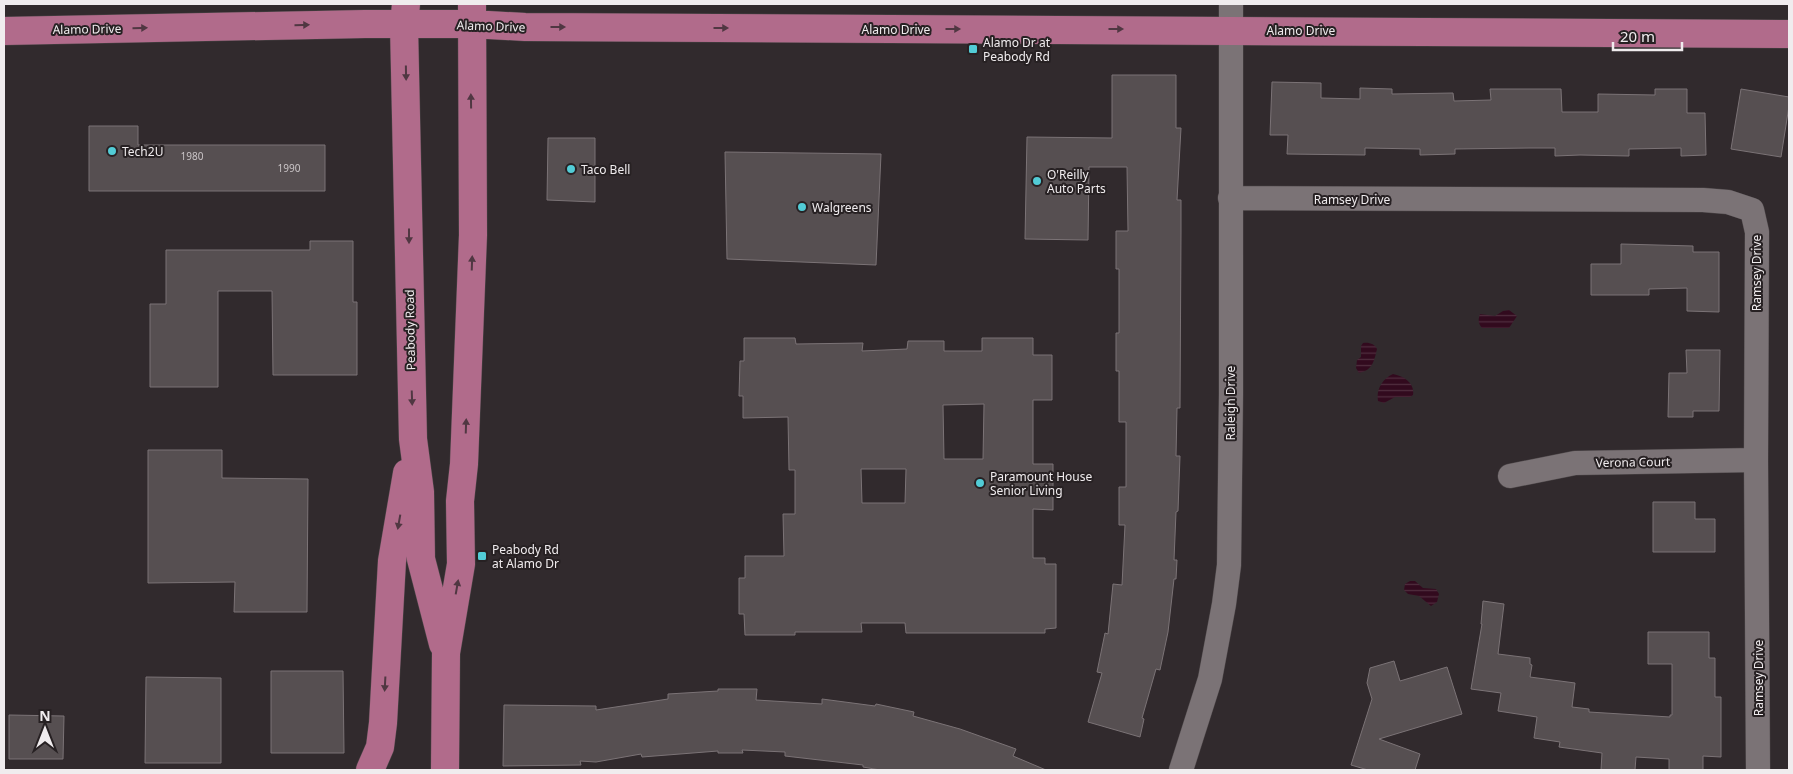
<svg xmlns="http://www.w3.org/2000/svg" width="1793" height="774" viewBox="0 0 1793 774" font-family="'Noto Sans',sans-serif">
	<defs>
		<pattern id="water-rules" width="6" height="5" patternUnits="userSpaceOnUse" patternTransform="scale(1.25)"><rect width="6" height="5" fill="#320a1e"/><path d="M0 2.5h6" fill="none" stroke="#502e3f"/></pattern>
	</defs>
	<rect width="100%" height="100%" fill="#312a2d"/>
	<path fill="url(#water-rules)" d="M1509,310L1517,316L1509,328H1482C1478,323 1478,320 1480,314L1495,316L1503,311Z
		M1363,343C1369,342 1375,344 1377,349C1374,361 1373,370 1359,373L1356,368L1357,360L1361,357V346Z
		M1393,374C1404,376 1415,383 1413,395L1410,397H1395L1384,403L1378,401C1376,390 1382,379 1393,374Z
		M1410,581H1415L1423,588L1436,589L1439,594L1437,602L1431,606L1419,596L1408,594L1404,590L1405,584Z"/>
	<path fill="#564f51" stroke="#7b7376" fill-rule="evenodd" d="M1112,75H1176V128H1181L1177,200H1181V231L1180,408H1177L1176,456H1180L1178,511L1176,512L1174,560H1177L1176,579H1174L1168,632L1160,670L1156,669L1142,718L1144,719L1140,737L1088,722L1102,673L1097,672L1105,633L1108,634L1113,584L1122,585L1125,525H1119V487H1126V422H1119V371H1116V333H1119V269H1116V231H1128L1127,167H1089L1088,240L1025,239L1027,137L1112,138Z
		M1272,82L1321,83V98L1360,99V88L1392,89V94L1453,93L1454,101L1491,100L1490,89H1561L1562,112H1598V94L1655,95V89H1687V113H1705L1706,155L1681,156V148L1629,149V156L1580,155L1555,156V148H1530L1455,149V154L1420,155V149L1365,148V155L1287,154L1288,135H1270Z
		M1741,89L1789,97V106L1781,157L1731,149Z
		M89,126H138V145H325V191H89Z
		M548,138H595V202L547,200Z
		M725,152L881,154L876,265L727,259Z
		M310,241H353V302H357V375H273L272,291H218V387H150V304H166V250H310Z
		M1621,244L1693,246V252H1719V312L1687,311V288L1649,289V295H1591V264H1621Z
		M744,338H795L796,344L863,343L862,351L907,349L908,341H944V351H982V338H1033V355H1052V400H1033V464H1053V510L1033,509V558H1045V564H1056V628L1045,629V633H906L905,623H861L862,632H795V635H745L744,614H739V578H745V556H784L783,514H795V470H789L788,417L743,418V396H739L740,361H744ZM984,404L983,459H944L943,405ZM861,469H906L905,503H862Z
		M1686,350H1720L1719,411H1693V417H1668L1669,373H1687Z
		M148,450H222V478L308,479L307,612H234L235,582L148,583Z
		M1653,502H1695V519H1715V552H1653Z
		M1483,601L1504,604L1498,654L1530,658V664L1532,665L1530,677L1575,683L1572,707L1589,709V712L1670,717V715H1672V664H1648V632H1709V658H1715V697H1721V757L1703,756V770H1669V759L1636,757L1635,770H1601L1602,753L1559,747L1560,742L1534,738L1537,717L1498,711L1501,693L1471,689L1482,624H1481Z
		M1394,661L1400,681L1447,667L1462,714L1379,739L1420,754L1415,770H1368L1351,765L1372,699L1367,683L1370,668Z
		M271,671H343L344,753H271Z
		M146,677L221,678V763H145Z
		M718,689H757L756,700L822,704V699L875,706L876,704L914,712L913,716L960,729L1016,749L1013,756L1046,770H880L863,767V765L785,756V752L742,750L743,753H718V751L642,757L641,754L596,762L580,761L581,765L503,766L504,705L596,706V710L668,699V694L718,691Z
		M9,715L64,716L63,759H9Z"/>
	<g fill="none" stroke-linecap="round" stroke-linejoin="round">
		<g stroke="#4d4749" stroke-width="25">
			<path id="minor" d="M1230,198L1703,200L1728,202L1752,210L1757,232L1756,460L1758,770
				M1510,476L1575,463L1756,460
				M1181,770L1210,679L1224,604L1229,565L1231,394V4"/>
		</g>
		<g stroke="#4d4749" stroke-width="29">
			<path id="major" d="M406,4L404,25L413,439L420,492L421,559L443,644
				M4,31L365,24H471L525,27L1789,34
				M370,770L380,747L383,723L392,561L407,473
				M445,770L446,653L461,564L460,501L464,464L473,235L472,4"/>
		</g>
		<use href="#minor" stroke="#7b7376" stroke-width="24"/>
		<use href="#major" stroke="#b16b8b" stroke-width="28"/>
	</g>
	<defs><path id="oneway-solid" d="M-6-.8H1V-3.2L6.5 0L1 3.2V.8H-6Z" transform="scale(1.25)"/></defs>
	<g fill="#503742">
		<use href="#oneway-solid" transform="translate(302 25) rotate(-1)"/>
		<use href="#oneway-solid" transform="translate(558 27)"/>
		<use href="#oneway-solid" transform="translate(140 28) rotate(-1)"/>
		<use href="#oneway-solid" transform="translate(721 28)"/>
		<use href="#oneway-solid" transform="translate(953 29)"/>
		<use href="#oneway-solid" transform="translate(1116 29)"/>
		<use href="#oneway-solid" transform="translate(406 73) rotate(89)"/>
		<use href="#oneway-solid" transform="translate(471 101) rotate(-91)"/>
		<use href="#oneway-solid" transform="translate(409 236) rotate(90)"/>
		<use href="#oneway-solid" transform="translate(472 263) rotate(-88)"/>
		<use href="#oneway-solid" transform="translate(412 398) rotate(88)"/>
		<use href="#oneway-solid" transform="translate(466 426) rotate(-88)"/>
		<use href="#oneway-solid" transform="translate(399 522) rotate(100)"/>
		<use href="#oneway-solid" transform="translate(457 587) rotate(-80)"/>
		<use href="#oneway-solid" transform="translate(385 684) rotate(93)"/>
	</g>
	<g fill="#52ccd6" stroke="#272123" stroke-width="2">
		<rect x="968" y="44" width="10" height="10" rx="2.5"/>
		<circle cx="112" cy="151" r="5"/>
		<circle cx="571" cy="169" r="5"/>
		<circle cx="1037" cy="181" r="5"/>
		<circle cx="802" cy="207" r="5"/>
		<circle cx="980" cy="483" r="5"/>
		<rect x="477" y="551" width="10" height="10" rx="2.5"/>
	</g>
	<g text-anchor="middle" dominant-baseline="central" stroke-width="4" stroke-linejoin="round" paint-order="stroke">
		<g font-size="10" fill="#cac5c7">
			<text x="192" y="156">1980</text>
			<text x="289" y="168">1990</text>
		</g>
		<g font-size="12" fill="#f0ecee" stroke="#272123">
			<text transform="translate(491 26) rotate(2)">Alamo Drive</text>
			<text transform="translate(87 29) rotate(-1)">Alamo Drive</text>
			<text x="896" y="29">Alamo Drive</text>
			<text x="1301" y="30">Alamo Drive</text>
			<text x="1352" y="199">Ramsey Drive</text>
			<text transform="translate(1756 273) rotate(-90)">Ramsey Drive</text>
			<text transform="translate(410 330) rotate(-91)">Peabody Road</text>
			<text transform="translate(1230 403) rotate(-90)">Raleigh Drive</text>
			<text transform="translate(1633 462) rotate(-1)">Verona Court</text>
			<text transform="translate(1758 678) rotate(-90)">Ramsey Drive</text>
		</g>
		<g font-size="12" fill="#f0ecee" stroke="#272123" text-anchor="start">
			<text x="983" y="42">Alamo Dr at<tspan x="983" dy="14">Peabody Rd</tspan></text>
			<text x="122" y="151">Tech2U</text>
			<text x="581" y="169">Taco Bell</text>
			<text x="1047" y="174">O'Reilly<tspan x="1047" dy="14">Auto Parts</tspan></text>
			<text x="812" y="207">Walgreens</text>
			<text x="990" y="476">Paramount House<tspan x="990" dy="14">Senior Living</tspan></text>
			<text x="492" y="549">Peabody Rd<tspan x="492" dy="14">at Alamo Dr</tspan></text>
		</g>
	</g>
	<rect width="1793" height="774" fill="none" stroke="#f0ecee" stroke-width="10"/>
	<g transform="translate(45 729)" stroke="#272123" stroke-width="4" paint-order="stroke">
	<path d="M0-4L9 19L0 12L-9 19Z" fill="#f0ecee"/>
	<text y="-8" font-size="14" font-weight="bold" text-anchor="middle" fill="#f0ecee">N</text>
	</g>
	<path d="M1613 42v8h69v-8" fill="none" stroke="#f0ecee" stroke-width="2.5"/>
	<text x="1620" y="42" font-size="15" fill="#f0ecee" stroke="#272123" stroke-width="4" paint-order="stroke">20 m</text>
</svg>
